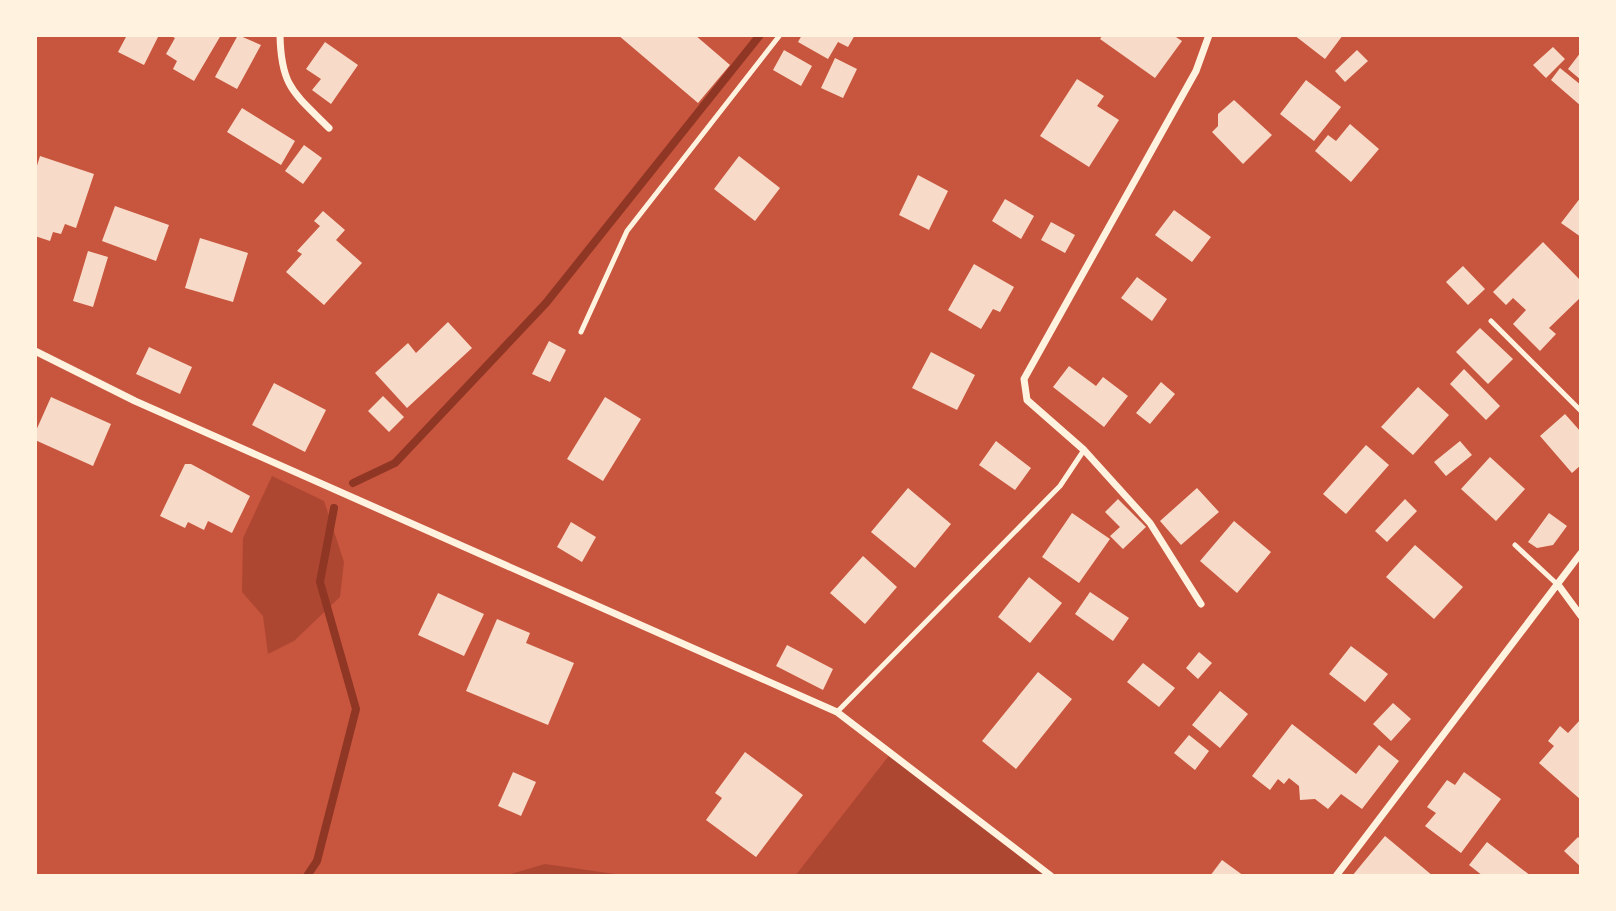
<svg xmlns="http://www.w3.org/2000/svg" width="1616" height="911" viewBox="0 0 1616 911" font-family="Ubuntu,sans-serif">
	<rect width="100%" height="100%" fill="#c8553d"/>
	<path fill="#ae4732" d="M272,476L324,501L344,562L340,597L294,641L268,654L263,616L242,592L243,538Z
		M891,753L1051,876H795Z
		M545,864L629,876H504Z"/>
	<g fill="none" stroke-linecap="round" stroke-linejoin="round">
		<path stroke="#8f3625" stroke-width="8" d="M353,483L395,463L546,303L760,35
			M307,876L317,861L356,709L320,582L334,508"/>
	</g>
	<path fill="#f7dbc8" d="M127,35H159L144,65L118,52Z
		M169,35H221L194,81L173,69L177,61L166,54L175,38Z
		M238,35L261,45L237,89L215,77Z
		M618,35H695L730,65L698,103Z
		M802,35H855L848,47L838,42L828,59L798,42Z
		M1103,35H1173L1182,41L1155,78L1100,39Z
		M1294,35H1343L1325,59Z
		M325,42L358,65L331,104L312,90L321,79L306,69Z
		M1553,47L1565,59L1546,78L1533,65Z
		M784,50L812,66L801,86L773,70Z
		M1357,50L1368,61L1345,82L1335,71Z
		M1581,52V80L1568,69Z
		M835,58L857,69L843,98L821,88Z
		M1560,68L1581,85V106L1551,80Z
		M1077,79L1104,96L1097,106L1119,120L1089,167L1040,136Z
		M1306,80L1341,107L1314,141L1280,114Z
		M1234,100L1272,135L1243,164L1212,132L1218,126V114Z
		M242,108L295,141L281,165L227,132Z
		M1350,124L1379,149L1351,182L1315,151L1328,135L1336,141Z
		M304,145L322,158L303,184L285,171Z
		M40,156L94,174L76,228L65,224L61,234L53,232L50,241L35,236V172Z
		M739,156L780,188L755,221L714,189Z
		M918,175L948,191L929,230L899,215Z
		M1581,197V237L1561,223Z
		M1005,199L1034,216L1021,239L992,221Z
		M115,206L169,225L156,261L102,241Z
		M1174,210L1211,237L1192,262L1155,235Z
		M323,211L345,230L336,240L362,263L324,305L286,272L302,254L297,251L320,226L314,221Z
		M1051,222L1075,235L1065,253L1041,240Z
		M200,238L248,253L233,302L185,288Z
		M1543,242L1581,281V297L1549,328L1556,334L1540,351L1513,324L1526,310L1513,298L1506,305L1493,292Z
		M88,251L108,257L93,307L73,301Z
		M974,264L1014,287L1000,312L993,309L981,329L948,310Z
		M1463,266L1485,289L1468,305L1446,282Z
		M1137,277L1167,299L1152,321L1121,298Z
		M448,322L472,348L407,408L375,373L408,343L416,353Z
		M1480,328L1513,359L1488,384L1456,352Z
		M549,341L566,350L550,382L532,374Z
		M149,347L192,367L180,394L136,374Z
		M931,352L975,375L957,410L912,388Z
		M1069,366L1096,386L1103,377L1128,396L1104,427L1053,387Z
		M1464,369L1500,406L1486,420L1450,384Z
		M1161,382L1175,394L1150,424L1136,413Z
		M274,383L326,410L305,452L252,425Z
		M1418,387L1449,415L1413,455L1381,427Z
		M383,396L404,417L389,432L368,411Z
		M51,397L111,424L93,466L35,440V433Z
		M605,397L641,419L603,481L567,459Z
		M1565,414L1581,432V465L1572,473L1540,436Z
		M996,441L1031,468L1015,490L979,465Z
		M1460,441L1472,455L1446,476L1434,462Z
		M1366,445L1389,465L1346,514L1323,494Z
		M1490,457L1525,489L1496,521L1461,489Z
		M185,464H191L250,496L232,533L208,521L204,530L188,522L185,528L160,516Z
		M908,488L951,524L915,568L871,532Z
		M1197,488L1219,512L1181,545L1160,521Z
		M1118,499L1146,527L1123,549L1110,536L1120,527L1105,512Z
		M1405,499L1417,511L1387,542L1375,531Z
		M1072,513L1110,539L1079,583L1042,557Z
		M1549,513L1567,526L1553,545L1537,548L1528,542Z
		M1234,521L1271,552L1237,593L1200,561Z
		M571,522L596,537L582,562L557,547Z
		M1415,545L1463,587L1434,619L1386,577Z
		M863,556L897,587L865,624L830,593Z
		M1029,577L1062,603L1030,643L998,617Z
		M1090,592L1129,618L1113,641L1075,614Z
		M438,593L484,614L464,656L418,635Z
		M497,619L530,633L526,643L574,663L548,725L466,691Z
		M787,645L833,669L823,690L776,666Z
		M1351,646L1388,674L1365,702L1329,674Z
		M1199,652L1212,663L1198,679L1186,668Z
		M1143,663L1175,688L1159,707L1127,682Z
		M1038,672L1072,699L1016,769L982,741Z
		M1220,691L1248,714L1220,748L1192,725Z
		M1393,703L1411,719L1391,741L1373,724Z
		M1580,720L1581,721V800L1539,763L1554,746L1548,741L1560,726L1568,733Z
		M1292,724L1356,774L1379,745L1399,761L1362,809L1341,794L1328,809L1315,799L1300,800L1299,786L1289,778L1284,784L1278,779L1270,790L1252,776Z
		M1189,735L1209,751L1195,770L1174,753Z
		M745,752L803,795L756,857L706,820L722,798L715,793Z
		M513,772L536,782L521,816L498,806Z
		M1464,772L1501,799L1461,853L1425,826L1436,813L1427,807L1447,780L1455,785Z
		M1385,836L1433,876H1352Z
		M1578,837L1581,840V867L1564,851Z
		M1487,842L1531,876H1483L1469,865Z
		M1222,860L1244,876H1210Z"/>
	<g fill="none" stroke-linecap="round" stroke-linejoin="round">
		<path stroke="#fff3e0" stroke-width="5" d="M1491,321L1581,411
			M581,332L627,231L780,35
			M1515,545L1559,586
			M837,712L1060,486L1084,450"/>
		<path stroke="#fff3e0" stroke-width="7" d="M280,35C281,87 294,93 329,128
			M35,351L135,401L837,712L1051,876
			M1559,586L1581,616
			M1201,604L1150,523L1084,450L1027,400L1024,379L1196,71L1209,35
			M1336,876L1581,553"/>
	</g>
	<rect width="1616" height="911" fill="none" stroke="#fff3e0" stroke-width="74"/>
</svg>
